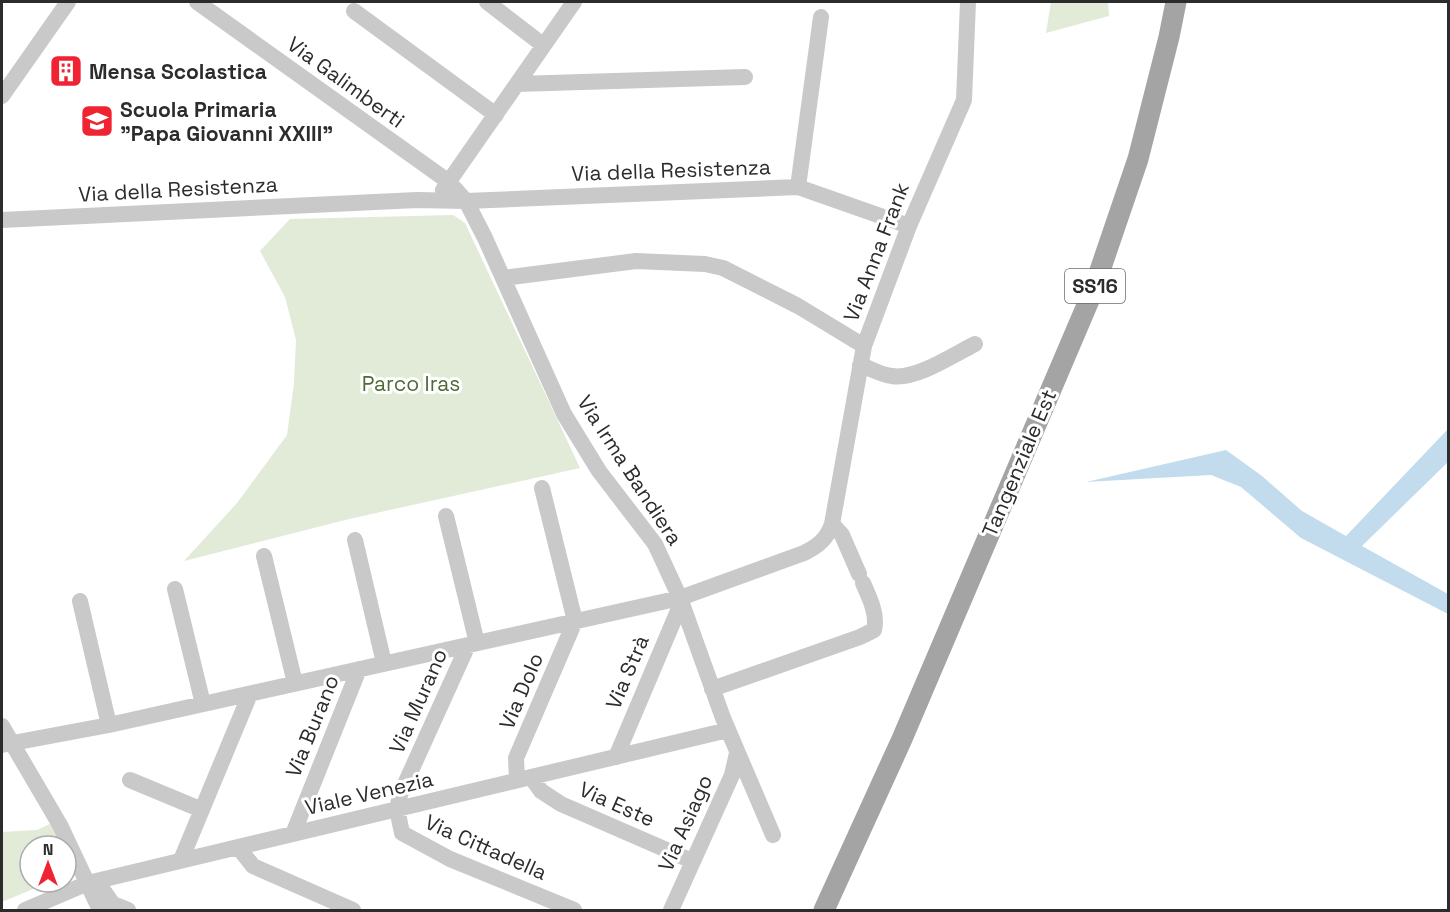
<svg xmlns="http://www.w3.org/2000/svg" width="1450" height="912" viewBox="0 0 1450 912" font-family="'Space Grotesk',sans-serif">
	<rect width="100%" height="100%" fill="#fff"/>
	<path fill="#e2ebd8" d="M1051,2H1108L1109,16L1046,33Z
		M453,215L465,223L580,468L349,519L184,561L237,503L287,435L294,383L296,340L285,297L260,251L290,219Z
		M52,823L62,846H30V882H50L2,902V832L37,830Z"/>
	<path fill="#c3dced" d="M1448,429V462L1362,546L1448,594V614L1301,538L1241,487L1211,475L1086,482L1226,450L1262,476L1302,511L1346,536Z"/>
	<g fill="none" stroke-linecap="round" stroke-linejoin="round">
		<path stroke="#c9c9c9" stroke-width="16" d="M197,2L449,182L466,201L485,238L564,414L599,471L655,544L680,598L723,718L773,835
			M487,2L543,45
			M354,11L496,115
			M517,84L745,77
			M2,96L68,2
			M798,187L821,17
			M443,190L574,2
			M2,220L417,200L466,201L798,187L909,226
			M503,278L636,261L705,264L723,268L798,306L864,346
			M860,365C870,368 881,375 892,376C916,380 953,355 975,344
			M446,516L477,643
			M832,524L842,535L859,574
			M355,540L384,663
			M264,556L295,683
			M175,589L203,704
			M80,601L109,725
			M468,645L400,795L397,809L402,833L450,859L574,910
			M712,689L860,637L874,630C878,614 869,597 863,583
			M2,726L60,825L100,910
			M2,745L109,725L680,598L804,553C818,546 827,539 832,524L864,346L909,226L964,100L968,2
			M616,757L677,613L683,607
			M531,777L541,791L561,804L692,861
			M130,780L202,810
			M517,780L516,758L575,621L542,488
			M293,834L359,669
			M238,847L253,866L353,910
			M181,860L250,694
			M89,883L101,887L113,904L128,910
			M25,910L88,883L728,730
			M671,910L732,775L737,753"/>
		<path stroke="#a4a4a4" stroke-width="21" d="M824,910L902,739L1093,291L1138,159L1169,37L1176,2"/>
	</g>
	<defs>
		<g id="building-square" transform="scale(1.725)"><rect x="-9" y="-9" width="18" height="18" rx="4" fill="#ef2332" stroke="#fff"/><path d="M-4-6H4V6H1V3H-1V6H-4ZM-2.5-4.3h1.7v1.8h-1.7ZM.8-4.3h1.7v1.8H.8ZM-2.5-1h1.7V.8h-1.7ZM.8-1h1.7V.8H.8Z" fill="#fff"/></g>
		<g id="school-square" transform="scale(1.725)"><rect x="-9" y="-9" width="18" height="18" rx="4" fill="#ef2332" stroke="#fff"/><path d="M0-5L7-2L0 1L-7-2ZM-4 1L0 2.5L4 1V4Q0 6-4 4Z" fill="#fff"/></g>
	</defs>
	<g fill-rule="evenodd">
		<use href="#building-square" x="66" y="71"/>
		<use href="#school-square" x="97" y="121"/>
	</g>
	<g text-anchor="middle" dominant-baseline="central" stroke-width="6" stroke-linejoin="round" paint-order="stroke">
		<rect fill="#fff" stroke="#6b6b6b" stroke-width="1.5" x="1065" y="269" width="60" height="34" rx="4.5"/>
		<g font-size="20" font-weight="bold" fill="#2c2c2c">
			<text x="1095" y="286">SS16</text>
		</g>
		<g font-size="21" font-weight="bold" fill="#2c2c2c" stroke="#fff" text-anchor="start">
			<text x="89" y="71">Mensa Scolastica</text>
			<text x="120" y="109">Scuola Primaria<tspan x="120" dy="24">"Papa Giovanni XXIII"</tspan></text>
		</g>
		<g font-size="21" fill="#2c2c2c" stroke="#fff">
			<text transform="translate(346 82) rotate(36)">Via Galimberti</text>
			<text transform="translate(671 170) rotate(-2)">Via della Resistenza</text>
			<text transform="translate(178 189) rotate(-3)">Via della Resistenza</text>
			<text transform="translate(876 252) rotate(-69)">Via Anna Frank</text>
			<text transform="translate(1019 463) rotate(-67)">Tangenziale Est</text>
			<text transform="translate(630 470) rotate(57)">Via Irma Bandiera</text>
			<text transform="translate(627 672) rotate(-67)">Via Strà</text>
			<text transform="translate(521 691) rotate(-67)">Via Dolo</text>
			<text transform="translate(418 701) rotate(-66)">Via Murano</text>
			<text transform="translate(312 726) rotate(-68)">Via Burano</text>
			<text transform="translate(369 793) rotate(-13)">Viale Venezia</text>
			<text transform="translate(617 804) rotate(24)">Via Este</text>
			<text transform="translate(685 823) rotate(-66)">Via Asiago</text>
			<text transform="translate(486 847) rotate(24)">Via Cittadella</text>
		</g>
		<g font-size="21" fill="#4f6a38" stroke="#fff">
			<text x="411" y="383">Parco Iras</text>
		</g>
	</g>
	<rect width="1450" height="912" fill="none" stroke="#2c2c2c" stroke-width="6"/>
	<g transform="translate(48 864)"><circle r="28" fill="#ffffff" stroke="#ababab" stroke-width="1.5"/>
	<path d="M0-4.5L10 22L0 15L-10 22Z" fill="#ef2332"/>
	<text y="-9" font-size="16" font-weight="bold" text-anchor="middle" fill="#2c2c2c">N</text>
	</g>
</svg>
